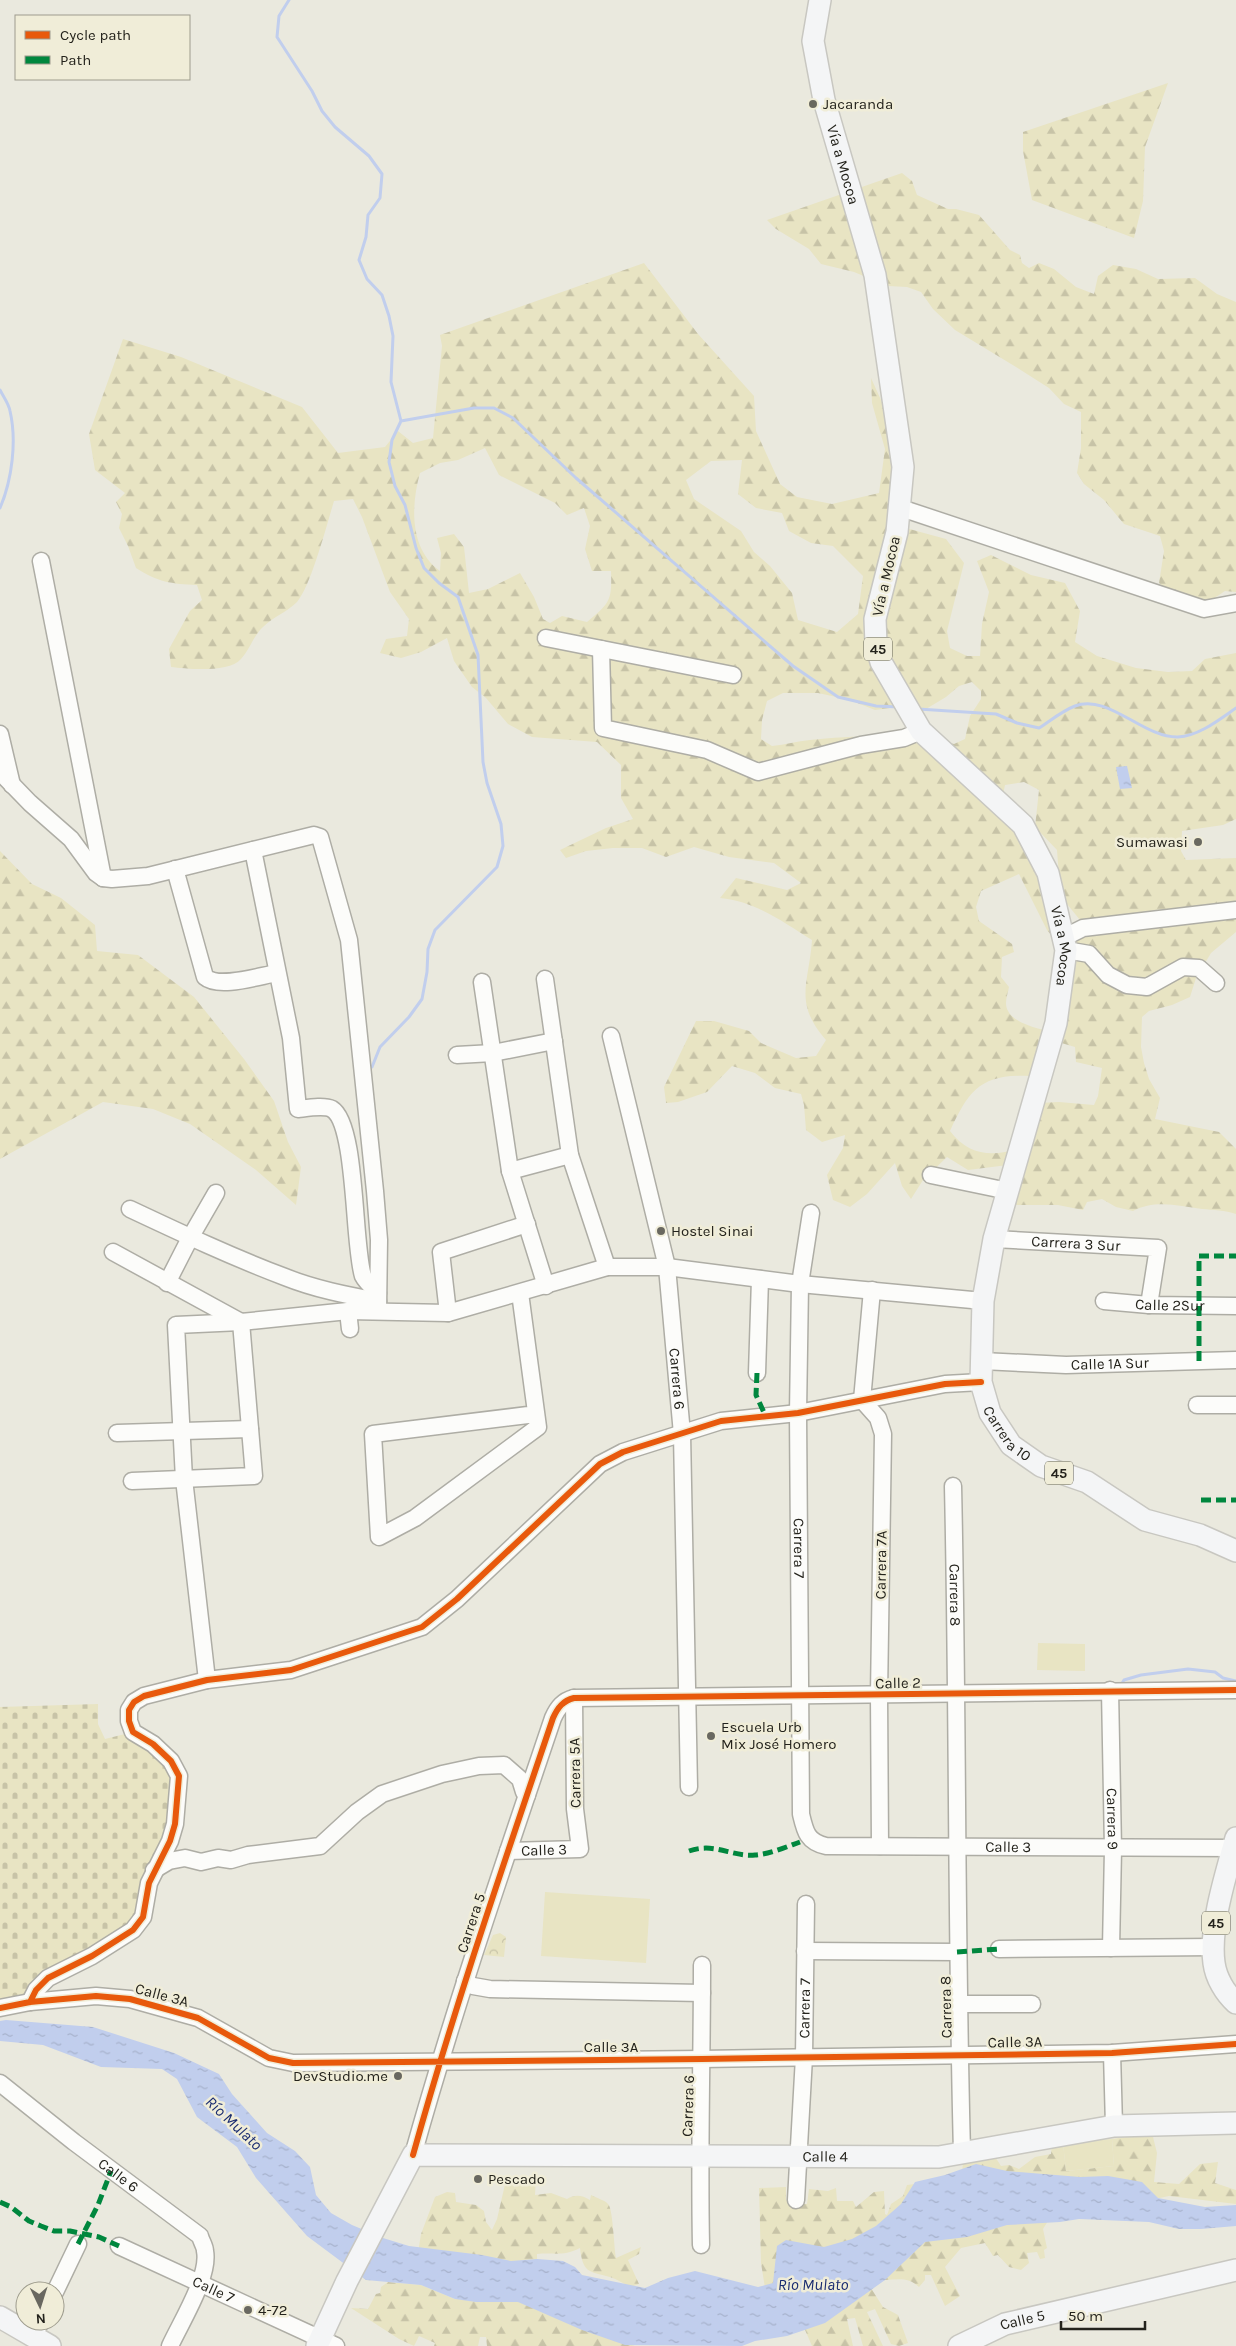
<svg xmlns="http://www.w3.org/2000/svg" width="1236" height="2346" viewBox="0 0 1236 2346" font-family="Karla,sans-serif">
	<defs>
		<pattern id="forest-firs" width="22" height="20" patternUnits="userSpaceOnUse" patternTransform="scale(1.25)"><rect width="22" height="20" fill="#e8e4c3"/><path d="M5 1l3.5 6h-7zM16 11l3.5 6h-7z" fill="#c7c3a7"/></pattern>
		<pattern id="cemetery-stones" width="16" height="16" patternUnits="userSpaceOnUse" patternTransform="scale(1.25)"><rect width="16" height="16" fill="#e8e4c3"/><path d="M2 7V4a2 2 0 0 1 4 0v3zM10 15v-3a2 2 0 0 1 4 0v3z" fill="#c7c3a7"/></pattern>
		<pattern id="park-crowns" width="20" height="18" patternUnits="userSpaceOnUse" patternTransform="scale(1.25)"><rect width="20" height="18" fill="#e8e4c3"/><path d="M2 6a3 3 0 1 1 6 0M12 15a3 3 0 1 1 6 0" fill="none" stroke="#c7c3a7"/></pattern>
		<pattern id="water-ripples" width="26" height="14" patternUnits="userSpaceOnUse" patternTransform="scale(1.25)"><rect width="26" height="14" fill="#c1ceed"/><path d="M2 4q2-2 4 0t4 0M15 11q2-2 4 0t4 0" fill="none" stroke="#a6b1cb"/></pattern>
	</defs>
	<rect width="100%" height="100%" fill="#eae9de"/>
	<path fill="url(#forest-firs)" fill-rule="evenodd" d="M1168,83L1145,147L1143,201L1134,238L1032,200L1023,151V132Z
		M902,173L912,181L917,195L948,209H956L979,215L1010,250L1020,255L1022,263L1029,268L1039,263L1054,269L1076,287L1094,294L1098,276L1113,265L1136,269L1158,279L1195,278L1217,294L1236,302V592L1225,591C1220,594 1213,600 1207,601C1189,604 1171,596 1159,583L1164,551L1160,536L1124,524L1104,500L1084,484L1077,473L1081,448V412L1064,404L1049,388L1016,367L955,330L933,309L921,292L907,287L888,286L854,272L821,264L809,249L776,229L767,220Z
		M644,263L698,334L754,396L756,431L780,484L797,497L832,504L879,493L885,449L872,403L871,378L890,420L897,487L891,524L946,539L964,563L947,631L950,648L967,656H980L982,624L989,592L977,561L991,555L1031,575L1065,583L1080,611L1075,642L1097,656L1136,668L1168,672L1192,671L1205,659L1236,653V819L1223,825L1182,831L1181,851L1186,860L1236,858V932L1211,953L1196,978L1190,997L1172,1005L1149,1011L1142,1017L1141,1047L1144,1063L1149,1079L1160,1098L1155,1119L1219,1132L1236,1149V1214C1225,1210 1213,1210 1202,1209C1179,1206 1155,1199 1133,1211L1116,1207L1102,1199L1087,1202L1083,1210L1058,1205H1010L1024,1163L968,1170L947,1157L923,1180L911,1199L902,1186L895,1163L867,1194L850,1207L833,1200L827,1175L843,1148L845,1135L822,1142L806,1130L804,1105L801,1094L775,1088L755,1073L732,1066L707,1092L678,1102L666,1103L664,1087L696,1021H714L749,1031L761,1043L796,1058L816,1056L826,1040C793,1002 809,984 812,940C783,922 755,901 720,898L736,878L787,890L801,883L774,863L729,857L694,847L666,857L642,848H613L586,851L566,858L560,850L606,828L633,819L621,798V765L597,742L532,737L508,724L486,698L472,687L454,661L447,638L421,652L401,658L380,653L386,639L407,636L409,619L390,592L362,517L353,499L334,501C327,524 311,586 297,602C287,612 273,617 263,627C254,635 250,649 241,659C229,673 188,669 171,667L169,649L190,611L202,600L197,585C171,584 158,582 136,568L128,546L119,528L122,514L116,502L125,493L95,470L89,434L123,339L181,357L302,407L338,453L385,447L398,431L413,443L433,438L442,346L440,335ZM485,448L499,475L555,503L567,515L584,508L590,526L585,549L592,571H611C612,601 610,603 587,622L562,616L550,623L543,619L534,597L520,573L488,589L469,593L464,547L454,534L437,538L441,553L440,571C409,549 411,505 420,473L440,463L458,460ZM742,460L738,494L756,508L782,513L789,531L811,543L833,546L863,576L858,614L837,632L798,620L792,593L770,566L754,552L741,531L694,499L686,480L711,461ZM972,682L981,691V699L970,716L965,739L954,744C919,732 848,736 810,740C797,741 785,745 772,746L761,739L762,720L767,701L783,693H818L850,700L875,710L897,707L921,712L946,697L959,686ZM1024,782L1039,790L1035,827L1057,850L1059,877L1067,904L1080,920L1085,934L1073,943L1059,1033C1043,1030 1006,1024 1006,1003C1006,998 1008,992 1009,987L1001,977L1002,957L1014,952L1012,944L979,921L976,907L981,891L1019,874L1047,930L1056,941L1048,900L1023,846L1000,809L1005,785ZM1058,1042L1075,1047L1076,1062L1102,1068L1098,1096L1094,1105L1059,1102L1038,1103L1026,1146C997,1157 970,1158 950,1131C969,1090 981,1074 1029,1076L1037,1061Z
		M0,851L32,884L61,898L95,925L97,951L138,955L194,997L244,1059L274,1101L288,1142L301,1167L296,1205L256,1170L190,1124L153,1109L103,1102L0,1159Z
		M1152,2133L1157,2153L1154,2182L1179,2184L1200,2164L1218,2162L1215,2183L1236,2190V2204L1169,2196L1122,2206L1019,2194L765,2288L761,2263L759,2188L786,2187V2200L797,2204H807L809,2189L828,2191L836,2188L837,2201H853L856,2207L874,2192L884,2191L885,2214L887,2215L891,2204L903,2196L907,2185L962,2178L963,2158L992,2152L1001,2166L1009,2165L1019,2169L1035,2157L1051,2154L1052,2145L1063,2143L1066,2171L1114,2166L1112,2139Z
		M523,2178H536L535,2195L551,2193L567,2199C575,2194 582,2195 590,2200L591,2195C596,2198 605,2200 608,2204C613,2208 614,2248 616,2258L641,2247L639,2254L628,2260L639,2284L631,2287C624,2284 617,2279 610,2277C588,2271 583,2273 580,2248C561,2257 556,2252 537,2254V2267L417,2259L421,2234L435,2197L447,2192L455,2193L456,2202L476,2205L484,2211L486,2222L492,2230L497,2219L506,2180L510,2179L514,2187L522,2183Z
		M949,2208L1048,2221L1043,2229L1047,2248L1044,2250L1045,2258L1040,2259L1037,2252L1027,2253L1029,2263L1021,2270L1009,2267L998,2255L993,2256L985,2243L961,2248L945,2267L960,2296L945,2306L931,2275H925V2280L919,2287C909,2277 898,2279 885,2280L883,2269Z
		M388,2282L421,2285L455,2299L518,2301L568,2323L635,2346H642H487L486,2337H480L478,2346H434L435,2343L419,2336L414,2346L399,2339L351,2308L368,2309L376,2294L380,2293L381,2287Z
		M867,2282L883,2307L898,2315L908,2343L899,2346L891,2344L875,2309L867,2312L883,2346H863L855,2318L847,2319L853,2346H812L799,2316Z"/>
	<path fill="url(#cemetery-stones)" d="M98,1704V1724L105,1739L133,1732L179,1776L143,1917L36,1990L0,2008V1707Z"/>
	<path fill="url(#park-crowns)" d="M500,1933L506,1937L504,1957L484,1955L493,1935Z"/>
	<path fill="#e8e4c3" d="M1038,1643L1085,1644V1671L1037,1670Z
		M545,1892L650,1899L646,1963L541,1956Z
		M1112,2139L1114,2166L1066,2171L1063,2143Z"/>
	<path fill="url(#water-ripples)" d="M1127,766L1132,788L1120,789L1116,767Z
		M6,2020L93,2027L174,2053L219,2074L232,2094L267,2133L295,2151L310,2167L316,2195L331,2213L352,2225L383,2238L409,2246L482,2255L511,2261L537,2259L563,2261L575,2267L582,2275L645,2288L668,2278L695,2271L758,2287L773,2283L777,2246L786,2240L824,2247L852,2239L876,2226L901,2204L915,2182L945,2175L976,2164L1007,2171L1080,2177L1108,2176L1142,2182L1158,2198L1205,2207L1236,2205V2226L1201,2229H1179L1149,2222L1079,2219L1060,2222L1007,2225L967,2237L925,2242L885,2280L825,2323L787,2336L755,2341L742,2346L625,2345L582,2330L518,2302H476L455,2299L421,2285L366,2280L307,2236L256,2178L237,2147L197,2117L177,2079L162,2069L101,2067L43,2045L0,2041V2021Z"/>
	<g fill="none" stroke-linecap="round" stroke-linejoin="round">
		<path stroke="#c1ceed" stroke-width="3" d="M289,0L279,16L277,37L312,91L322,111L335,127L369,156L382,174L380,198L368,215L366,237L359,260L367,279L382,295L389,316L393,336L391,382L401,421L474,408H494L513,418L576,478L793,666L838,697L876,706L899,707
			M0,390C3,396 9,404 10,411C17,441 12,480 0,508
			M918,709L996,714L1017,723L1039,728C1050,721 1062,711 1075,706C1108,693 1143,738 1178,737C1199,736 1220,719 1236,708
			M372,1067L380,1047L409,1017L422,999L427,972L428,949L435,930L497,867L503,846L501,824L487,783L483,762L478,655L458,597L439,583L424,568L416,548L405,505L395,486L389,462L392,440L401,421
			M1121,1685L1124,1680L1141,1675L1188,1669L1215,1672L1223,1678L1236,1681"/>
		<g stroke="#aeada5" stroke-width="19">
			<g id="minor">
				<path d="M901,508L1204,609L1236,603"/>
				<path d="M41,561L103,878"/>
				<path d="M546,638L733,675"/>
				<path d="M601,649L603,728L707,750L758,772L861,745L904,738L921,731"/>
				<path d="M0,734L12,785"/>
				<path d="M0,772L30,803L71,839L96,873L103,878L112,879L148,876L314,835L320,837L349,940L375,1191L379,1240L378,1311"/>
				<path d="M253,850L291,1038L298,1109C307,1108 324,1105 332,1109C357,1124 353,1245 363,1276C366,1282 373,1288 378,1293"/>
				<path d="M175,869L205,977C219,989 259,976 277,973"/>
				<path d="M1063,938L1083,928L1236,910"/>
				<path d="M1066,950L1089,954L1108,975L1127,985L1147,987L1183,967L1199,968L1216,983"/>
				<path d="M545,979L570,1155L607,1267"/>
				<path d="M482,982L510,1171L546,1286"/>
				<path id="s1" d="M611,1036L667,1267L682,1434L689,1787"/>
				<path d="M457,1055L493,1053L554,1041"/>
				<path d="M510,1171L570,1155"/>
				<path d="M931,1175L1008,1191"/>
				<path d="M130,1209C181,1233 232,1257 285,1277C315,1289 346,1295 378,1301"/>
				<path id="s2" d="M811,1213L800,1284L798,1413L801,1814C805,1831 807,1842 826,1846L1236,1848"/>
				<path id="s3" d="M994,1239L1158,1248L1149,1305"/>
				<path d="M113,1252L241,1322L254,1476L132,1481"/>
				<path d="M167,1283L190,1238L216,1193"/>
				<path d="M872,1290L862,1400L878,1418L883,1434L879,1695L880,1846"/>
				<path d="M520,1293L538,1427L415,1518L379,1537L373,1434L536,1414"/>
				<path id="s4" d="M1104,1301L1149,1305L1236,1306"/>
				<path d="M348,1311L350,1329"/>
				<path d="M448,1313L441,1252L527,1224"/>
				<path id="s5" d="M982,1361L1066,1365L1236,1360"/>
				<path d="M757,1373L760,1279"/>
				<path d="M1197,1405H1236"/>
				<path d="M117,1433L250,1429"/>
				<path id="s6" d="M953,1486C958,1708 956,1930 962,2152"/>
				<path d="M207,1680L184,1479L176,1325L241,1322L348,1311L448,1313L607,1267H667L800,1284L983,1301"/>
				<path id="s7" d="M1110,1690L1113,1849L1111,1948"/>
				<path id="s8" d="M508,1851L580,1849L575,1809L574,1698"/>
				<path d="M154,1870L169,1861L185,1858L201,1862L218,1858L231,1860L248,1855L320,1846L357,1812L382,1794L442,1774L479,1766L504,1765L520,1779L524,1792L527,1795"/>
				<path d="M999,1949L1214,1947"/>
				<path d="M805,1951L957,1952"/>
				<path d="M465,1981L473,1986L490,1989L702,1993"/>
				<path d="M30,2002L36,1990L48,1978L92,1956L133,1930L143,1917L149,1883L170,1841L175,1824L179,1776L171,1761L153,1744L133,1732L129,1721V1710L134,1702L144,1696L207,1680L291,1670L422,1627L457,1599L600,1464L623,1452L721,1421L798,1413L945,1384L981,1382"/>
				<path d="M958,2004H1032"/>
				<path d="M0,2008L30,2002L96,1996L130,1999L198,2018L269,2058L293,2063L702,2059L1112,2053L1236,2044"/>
				<path d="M1112,2053L1114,2126"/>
				<path id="s9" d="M0,2083L74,2142L200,2236C201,2241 205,2246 205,2251C210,2276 181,2322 170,2346"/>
				<path d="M413,2155C454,2008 504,1863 553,1718C558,1707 563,1701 574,1698L1236,1690"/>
				<path id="s10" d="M796,2200L804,2057L806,1904"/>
				<path d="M701,2245C699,2152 702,2059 702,1965"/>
				<path id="s11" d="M119,2246L336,2346"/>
				<path d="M55,2292L78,2244"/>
				<path d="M33,2338L41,2321"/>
			</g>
		</g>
		<g stroke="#c8c7c1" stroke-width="24">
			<g id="major">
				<path id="s12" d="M820,0L813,41L824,100L875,275L903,467L897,532L875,619L876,644L881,662L921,731L1023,825L1048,873L1066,950L1056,1023L994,1239L983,1301L981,1382L990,1413L1011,1445L1041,1466L1087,1482L1145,1520L1200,1535L1236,1551"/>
				<path d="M1236,1838C1226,1874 1209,1927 1214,1963C1216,1978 1225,1993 1236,2003"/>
				<path d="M0,2317L50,2346"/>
				<path id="s13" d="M317,2346L347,2281L413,2155L939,2157L1114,2126L1236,2123"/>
				<path id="s14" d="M959,2346L1005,2324L1236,2270"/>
			</g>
		</g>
		<use href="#minor" stroke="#fcfcfa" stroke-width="16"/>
		<use href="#major" stroke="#f4f5f6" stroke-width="21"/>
		<path stroke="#00873e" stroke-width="5" stroke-dasharray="10 5" stroke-linecap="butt" d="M1199,1361V1256H1236
			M757,1373L756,1395L766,1417
			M1201,1500H1236
			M689,1851C715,1842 731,1857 755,1855C770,1854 786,1847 800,1842
			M957,1952L999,1949
			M0,2202L11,2207L29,2221L41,2226L54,2231H70L99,2237L119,2246
			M78,2244L98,2205L111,2171"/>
		<g stroke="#f0edd8" stroke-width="9">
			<path id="cycleway" d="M30,2002L36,1990L48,1978L92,1956L133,1930L143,1917L149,1883L170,1841L175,1824L179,1776L171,1761L153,1744L133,1732L129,1721V1710L134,1702L144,1696L207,1680L291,1670L422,1627L457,1599L600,1464L623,1452L721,1421L798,1413L945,1384L981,1382
				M0,2008L30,2002L96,1996L130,1999L198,2018L269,2058L293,2063L702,2059L1112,2053L1236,2044
				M413,2155C454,2008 504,1863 553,1718C558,1707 563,1701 574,1698L1236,1690"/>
		</g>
		<use href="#cycleway" stroke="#e8590c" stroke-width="6"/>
	</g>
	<g fill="#696860" stroke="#f0edd8" stroke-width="2">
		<circle cx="813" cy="104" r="5"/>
		<circle cx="1198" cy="842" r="5"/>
		<circle cx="661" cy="1231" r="5"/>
		<circle cx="711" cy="1736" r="5"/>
		<circle cx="398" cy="2076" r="5"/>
		<circle cx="478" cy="2179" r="5"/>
		<circle cx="248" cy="2310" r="5"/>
	</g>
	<g text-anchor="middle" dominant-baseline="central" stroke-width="5" stroke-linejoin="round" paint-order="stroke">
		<g fill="#f0edd8" stroke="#616054" stroke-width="1">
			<rect x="864" y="637.5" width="28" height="23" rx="4"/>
			<rect x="1045" y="1461.5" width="28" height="23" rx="4"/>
			<rect x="1202" y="1911.5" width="28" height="23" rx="4"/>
		</g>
		<g font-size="14" font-weight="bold" fill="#24231c">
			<text x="878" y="649">45</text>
			<text x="1059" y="1473">45</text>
			<text x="1216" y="1923">45</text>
		</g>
		<g font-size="15" fill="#24231c" stroke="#f0edd8" text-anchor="start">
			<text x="823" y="104">Jacaranda</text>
			<text x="1188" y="842" text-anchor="end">Sumawasi</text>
			<text x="671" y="1231">Hostel Sinai</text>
			<text x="721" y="1727">Escuela Urb<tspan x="721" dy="17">Mix José Homero</tspan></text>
			<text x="388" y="2076" text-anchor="end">DevStudio.me</text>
			<text x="488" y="2179">Pescado</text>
			<text x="258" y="2310">4-72</text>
		</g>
		<g font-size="15" fill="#24231c" stroke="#f0edd8">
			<text stroke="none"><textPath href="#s12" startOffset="169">Vía a Mocoa</textPath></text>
			<text transform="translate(886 576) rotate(-77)">Vía a Mocoa</text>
			<text stroke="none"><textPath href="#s12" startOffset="1024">Vía a Mocoa</textPath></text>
			<text stroke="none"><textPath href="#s3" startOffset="82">Carrera 3 Sur</textPath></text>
			<text stroke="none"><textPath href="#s4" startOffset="66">Calle 2Sur</textPath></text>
			<text stroke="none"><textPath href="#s5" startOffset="128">Calle 1A Sur</textPath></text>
			<text stroke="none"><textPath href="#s1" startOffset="350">Carrera 6</textPath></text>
			<text stroke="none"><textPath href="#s12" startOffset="1530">Carrera 10</textPath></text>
			<text stroke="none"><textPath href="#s2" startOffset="336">Carrera 7</textPath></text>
			<text transform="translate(881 1565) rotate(-89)">Carrera 7A</text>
			<text stroke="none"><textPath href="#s6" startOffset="109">Carrera 8</textPath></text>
			<text transform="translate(898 1683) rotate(-1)">Calle 2</text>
			<text transform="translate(575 1773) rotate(-91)">Carrera 5A</text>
			<text stroke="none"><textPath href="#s7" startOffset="129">Carrera 9</textPath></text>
			<text stroke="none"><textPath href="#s2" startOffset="828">Calle 3</textPath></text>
			<text stroke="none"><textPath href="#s8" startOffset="36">Calle 3</textPath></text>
			<text transform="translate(471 1923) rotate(-72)">Carrera 5</text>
			<text transform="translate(162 1995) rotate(15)">Calle 3A</text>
			<text stroke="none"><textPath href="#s10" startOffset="192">Carrera 7</textPath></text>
			<text transform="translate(946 2007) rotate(-91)">Carrera 8</text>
			<text transform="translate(1015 2042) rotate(-1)">Calle 3A</text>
			<text x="611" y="2047">Calle 3A</text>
			<text transform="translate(688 2106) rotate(-88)">Carrera 6</text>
			<text stroke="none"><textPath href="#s13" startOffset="626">Calle 4</textPath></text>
			<text stroke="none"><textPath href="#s9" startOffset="150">Calle 6</textPath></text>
			<text stroke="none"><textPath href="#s11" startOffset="104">Calle 7</textPath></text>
			<text stroke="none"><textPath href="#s14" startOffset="69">Calle 5</textPath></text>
		</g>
		<g font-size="16" font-style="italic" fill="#1a2c70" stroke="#f0edd8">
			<text transform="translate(234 2123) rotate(43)">Río Mulato</text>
			<text x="813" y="2284">Río Mulato</text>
		</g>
	</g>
	<rect x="15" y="15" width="175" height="65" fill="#f0edd8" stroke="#9e9c8d"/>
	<rect x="25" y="31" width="25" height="8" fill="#e8590c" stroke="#9e9c8d"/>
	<text x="60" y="40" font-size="15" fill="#24231c">Cycle path</text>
	<rect x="25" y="56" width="25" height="8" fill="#00873e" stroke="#9e9c8d"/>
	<text x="60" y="65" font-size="15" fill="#24231c">Path</text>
	<g transform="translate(40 2306) rotate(176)"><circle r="24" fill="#f0edd8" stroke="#9e9c8d"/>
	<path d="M0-4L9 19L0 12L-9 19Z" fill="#696860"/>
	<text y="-8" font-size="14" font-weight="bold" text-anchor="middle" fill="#24231c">N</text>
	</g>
	<path d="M1061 2321v8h84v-8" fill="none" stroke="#24231c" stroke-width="2.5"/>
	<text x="1068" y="2321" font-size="15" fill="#24231c" stroke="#f0edd8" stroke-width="4" paint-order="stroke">50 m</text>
</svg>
